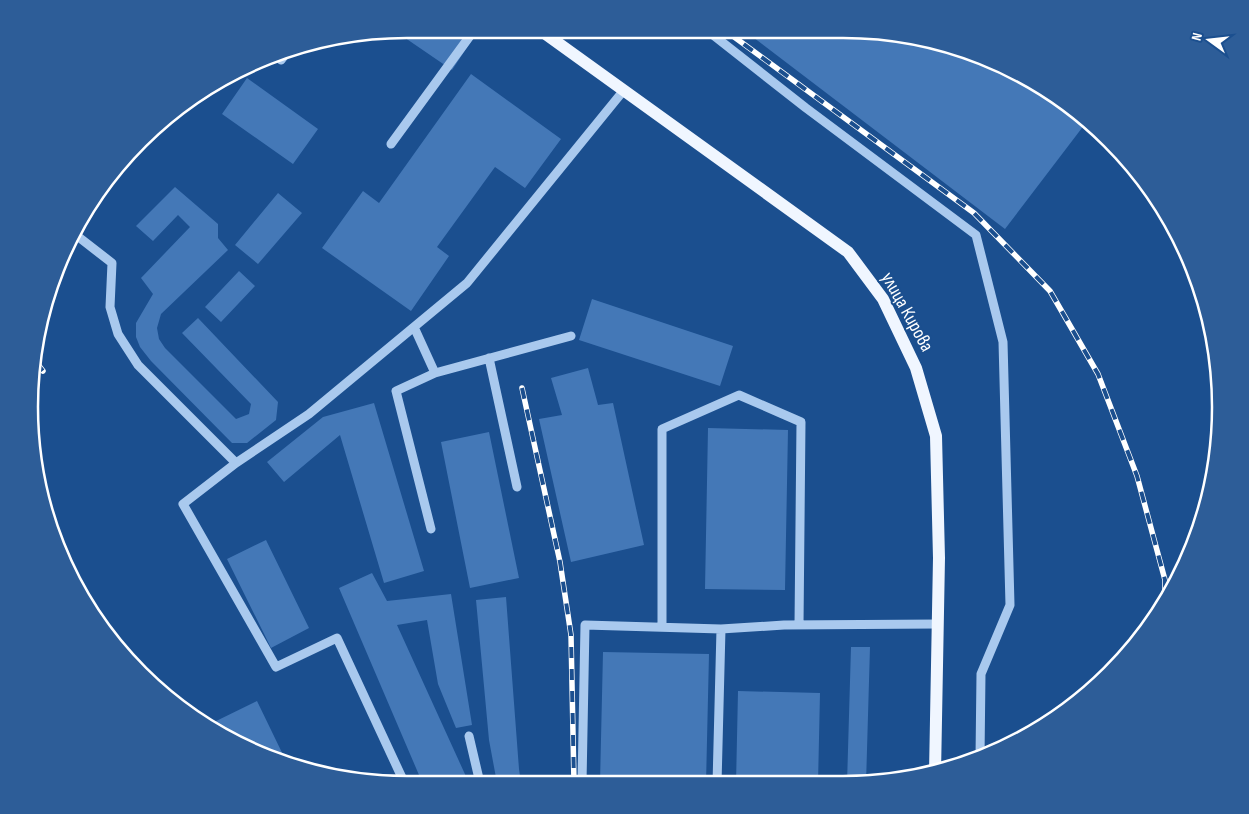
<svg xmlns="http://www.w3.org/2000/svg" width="1249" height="814" viewBox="0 0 1249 814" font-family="'Sofia Sans Condensed',sans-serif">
	<rect width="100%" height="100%" fill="#1b4f8f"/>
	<path fill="#4478b7" d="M407,29H470L476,34L452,70L395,31Z
		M745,31L892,32L1009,68L1088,120L1005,229Z
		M471,74L561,139L525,188L495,167L437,247L449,256L411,311L322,248L363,191L379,203Z
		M247,78L318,129L293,164L222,114Z
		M175,187L218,224V238L228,250L161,314L157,328L159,339L165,348L236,419L249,414L251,404L182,333L198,318L278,402L276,420L247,443H232L151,361L140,347L136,337V323L153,294L141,278L190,227L178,215L153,241L136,226Z
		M278,193L302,213L258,264L235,245Z
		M239,271L255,286L221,322L205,307Z
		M592,299L733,346L720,386L579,340Z
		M588,368L598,405L613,403L644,545L571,562L539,419L562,415L551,378Z
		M374,403L424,571L384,583L340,435L284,482L267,462L323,417Z
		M708,428L788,430L785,590L705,589Z
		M489,432L519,578L470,588L441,442Z
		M266,540L309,628L271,648L227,559Z
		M372,573L387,601L451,594L472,725L456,728L438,684L427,620L397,625L469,783L422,782L339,588Z
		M506,597L519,769L521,783H497L489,740L476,600Z
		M851,647H870L866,784H847Z
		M603,652L709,654L706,784L600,783Z
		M738,691L820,693L818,784H736Z
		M257,701L287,763L262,756L210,724Z"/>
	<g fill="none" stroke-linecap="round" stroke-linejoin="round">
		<path stroke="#a9c9ee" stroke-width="9" d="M708,31L806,108L976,235L1003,342L1010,605L981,674L980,757
			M281,60L290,48
			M391,144L475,29
			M76,235L112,263L110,307L118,334L138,365L236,463L309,414L467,283L624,90
			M414,327L435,373L396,391L431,529
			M489,358L517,487
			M435,373L571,336
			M236,463L183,504L276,667L337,638L404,782
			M662,627V429L739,395L801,422L799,625
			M469,736L480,783
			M582,783L585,625L721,629L784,625L938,624
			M717,784L721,629"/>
		<path stroke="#f0f6ff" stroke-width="12" d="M540,30L848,252L883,299L916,368L936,436L939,558L935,773"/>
		<g stroke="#fff" stroke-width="5.5">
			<path id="rail" d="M726,31L974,213L1050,291L1098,374L1137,476L1165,580V602
				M36,362L43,371
				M522,388L560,562L571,635L574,783"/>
		</g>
		<use href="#rail" stroke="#1b4f8f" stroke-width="4" stroke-dasharray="11" stroke-linecap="butt"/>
	</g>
	<g text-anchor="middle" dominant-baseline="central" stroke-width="4" stroke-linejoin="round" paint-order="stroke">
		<g font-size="19" fill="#fff" stroke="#1b4f8f">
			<text transform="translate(907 312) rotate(61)">улица Кирова</text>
		</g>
	</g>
	<path d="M0 0H1249V814H0ZM407 38H843A369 369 0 0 1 1212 407V407A369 369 0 0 1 843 776H407A369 369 0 0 1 38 407V407A369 369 0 0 1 407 38Z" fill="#2d5d98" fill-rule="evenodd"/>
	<path fill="none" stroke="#fff" stroke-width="2.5" d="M407 38H843A369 369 0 0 1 1212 407V407A369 369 0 0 1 843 776H407A369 369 0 0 1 38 407V407A369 369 0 0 1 407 38Z"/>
	<g transform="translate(1209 40) rotate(285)" stroke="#1b4f8f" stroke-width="4" paint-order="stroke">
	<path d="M0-4L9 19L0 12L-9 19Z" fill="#ffffff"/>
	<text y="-8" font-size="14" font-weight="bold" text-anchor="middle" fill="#ffffff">N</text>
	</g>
</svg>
